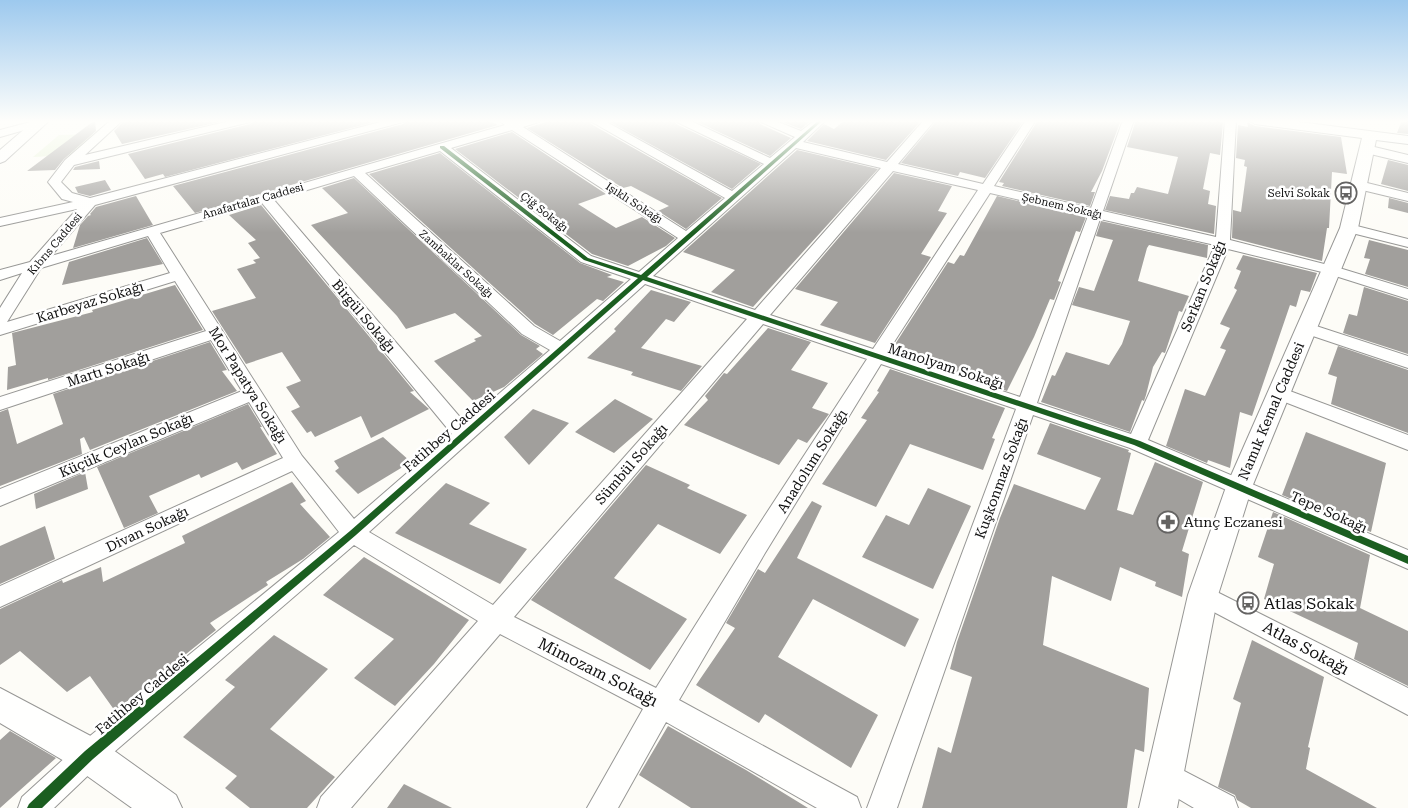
<svg xmlns="http://www.w3.org/2000/svg" width="1408" height="808" viewBox="0 0 1408 808" font-family="'Roboto Serif',serif">
	<rect width="100%" height="100%" fill="#fdfcf7"/>
	<path fill="#e7f3d7" d="M96,134L71,155L33,157L59,135Z"/>
	<path fill="#a19f9c" d="M95,120L96,131L64,159L55,170L27,171Z
		M132,120H228L122,144L114,131L124,121Z
		M254,120H382L165,177L163,174L145,179L128,154L250,124Z
		M407,120H488L498,125L195,213L173,186L403,124Z
		M552,120H589L591,124L722,198L686,229L658,211L669,206L631,186L623,188L527,128Z
		M606,120H674L676,124L761,164L732,189Z
		M693,120H758L760,124L791,138L770,156Z
		M777,120H812L801,129Z
		M845,120H870L879,122L881,120H922L886,160L807,141L824,124L834,129Z
		M937,120H1024L985,178L960,172L958,176L901,163Z
		M1038,120H1121L1102,171L1091,192H1095L1090,206L1002,186L1004,183L999,182Z
		M1136,120H1212L1223,122L1220,155L1210,153L1203,189L1210,191L1208,204L1216,206L1214,234L1105,210L1110,196L1129,199L1131,193H1134L1137,187L1168,194L1178,157L1127,147Z
		M1402,120H1408V134L1397,133Z
		M1247,122L1255,126L1341,137L1347,174L1332,172L1329,228H1327L1322,261L1232,238L1233,210L1241,212L1247,167L1244,166L1245,160L1236,158L1238,125L1248,127Z
		M512,132L606,194L578,204L616,228L642,217L675,238L666,246L628,266L592,254L455,149Z
		M797,150L878,169L753,307L711,292L735,270L683,252Z
		M440,153L580,263L612,275L607,277L624,282L603,301L597,299L553,335L535,324L369,174Z
		M1388,160L1408,165V191L1381,184Z
		M99,161L100,169L73,170L75,167Z
		M894,173L952,186L938,211L947,213L921,254L931,257L875,343L820,325L838,302L795,289Z
		M354,178L521,335L540,346L536,349L543,354L504,387L473,401L434,361L476,341L474,339L482,336L455,313L406,329L397,316L311,225L348,213L322,188Z
		M105,180L111,190L90,196L78,193L75,187Z
		M136,196L153,225L73,248L80,225L88,216L91,215L90,214L96,207Z
		M997,196L1086,217L1080,232L1076,231L1058,281L1061,282L1054,300L1050,299L1034,337L1007,391L898,355L900,351L892,349L948,262L954,264L960,255L964,256Z
		M1389,198L1408,203V213L1388,208Z
		M261,205L414,391L410,392L429,409L371,438L361,416L315,437L311,431L307,433L291,411L300,407L286,387L301,381L282,352L246,364L212,311L256,298L237,269L256,263L253,260L260,258L248,243L256,240L229,215Z
		M1101,221L1208,245L1207,258L1149,245L1147,248L1138,281L1189,296L1182,312L1179,311L1165,353L1162,352L1153,367L1146,395L1144,401L1142,400L1130,432L1041,402L1052,375L1055,376L1066,352L1109,365L1122,344L1130,321L1072,305L1079,287L1094,291L1113,240L1096,236Z
		M147,238L163,264L62,285L69,262Z
		M1369,240L1408,250V287L1365,274L1370,259L1364,258Z
		M1243,255L1317,273L1310,292L1301,290L1296,307L1290,305L1252,416L1240,412L1230,468L1208,460L1207,463L1166,446L1185,389L1205,396L1226,350L1220,348L1230,328L1220,324L1237,290L1234,288L1241,271L1236,269Z
		M175,285L203,330L48,380V378L7,390L8,367L16,365L12,333L93,312L92,310Z
		M1364,287L1408,301V354L1343,333L1349,314L1357,316Z
		M651,290L691,302L674,322L666,319L641,348L702,366L681,391L631,375L633,372L587,358L616,331L614,329Z
		M768,328L811,342L791,370L828,383L812,408L829,414L807,443L798,439L779,465L684,425L708,400L705,396L724,373L727,374Z
		M210,342L227,370L222,371L237,391L90,450L84,437L80,439L82,454L0,486V412L8,409L17,444L63,424L53,394Z
		M1338,346L1408,370V433L1331,404L1337,377L1328,374Z
		M890,369L1005,408L992,438L995,439L983,470L910,444L876,507L822,484L867,420L861,418L879,392L877,391Z
		M615,399L653,419L614,453L575,432Z
		M248,404L262,427H260L277,454L242,470L237,462L201,478L199,474L149,496L158,513L124,528L97,467Z
		M533,409L569,423L529,465L504,437Z
		M1050,423L1129,450L1128,452L1131,453L1117,510L1133,515L1155,462L1203,482L1182,551L1189,554L1182,597L1155,586L1156,582L1120,567L1111,601L1052,576L1043,645L1149,688L1144,752L1135,749L1127,808H922L938,747L951,753L972,677L950,669L957,642L1000,518L1014,484L1085,510L1101,478L1037,454Z
		M1306,432L1386,463L1371,532L1282,495Z
		M383,437L411,462L358,494L335,471L339,468L334,461Z
		M646,465L690,485L687,488L747,515L720,554L658,524L614,578L687,619L650,670L531,600Z
		M85,472L88,489L36,509L34,494Z
		M292,482L306,501L300,504L330,537L303,559L266,582L268,585L210,623L216,630L115,711L90,676L67,692L20,651L0,665V609L62,580L63,583L101,567L103,582L185,543L182,536Z
		M446,483L490,503L469,524L527,549L500,584L395,533Z
		M928,488L971,506L933,589L862,557L886,515L909,525Z
		M812,501L822,506L797,558L919,619L905,647L813,599L778,657L878,715L851,768L765,714L759,723L696,685L735,628L726,623L758,569L765,573Z
		M1273,512L1370,555L1360,608L1408,631V686L1354,659L1358,643L1264,599L1274,564L1258,557Z
		M45,526L55,559L0,584V546Z
		M364,557L469,620L434,664L395,706L354,678L394,639L323,595Z
		M274,635L328,669L270,729L335,777L307,808H250L225,788L237,776L183,737L235,687L225,680Z
		M1252,640L1324,677L1308,747L1310,748L1306,769L1377,808H1251L1237,800L1235,795L1218,787L1241,703L1233,699Z
		M668,726L746,770L808,808H691L639,775Z
		M10,731L56,758L0,808V740Z
		M404,784L452,808H387Z"/>
	<g fill="none" stroke-linecap="round" stroke-linejoin="round">
		<g stroke="#979795" stroke-width="2">
			<path id="minor" d="M38,120L44,123L42,125L0,137V130Z
				M111,120H123L85,155L234,120H252L250,122L74,165L61,182L72,193L90,198L388,120H405L403,122L95,205L51,256L505,125L501,122L503,120H511L515,122L524,120H540L539,122L523,127L686,231L725,198L592,122L591,120H603L732,191L764,164L677,122L676,120H689L770,158L795,137L761,122L760,120H773L801,131L815,120H826L803,142L887,162L924,120H935L898,164L983,184L1026,120H1036L994,186L1091,208L1123,120H1134L1103,211L1216,237L1225,120H1236L1230,240L1336,267L1408,289V299L1326,273L1228,249L1148,440L1408,550V569L1130,448L1033,415L897,808H867L1016,409L881,364L765,553L679,700L857,797L861,808H817L666,722L618,808H587L643,709L500,634L351,808H317L321,797L478,621L354,545L99,765L54,808H18L22,797L79,745L339,532L292,471L0,607V586L283,458L249,402L0,506V489L242,391L211,340L0,410V397L206,331L175,281L0,335V308L22,273L0,280V270L30,262L77,209L0,226V218L73,202L62,199L48,182L65,160ZM512,130L678,238L639,272L591,256L451,148ZM796,148L881,168L755,310L653,276ZM440,151L581,262L631,279L560,341L534,326L365,173ZM893,171L978,190L873,349L770,315ZM354,176L522,334L550,350L465,423L274,200ZM990,193L1088,216L1020,397L887,353ZM262,203L452,434L354,519L302,456L160,233ZM1100,219L1215,245L1131,434L1037,403ZM148,236L170,273L7,322L41,268ZM645,284L747,319L493,605L369,532ZM763,324L867,359L749,540L656,688L514,617Z
				M1366,145L1408,155V163L1362,152L1360,149Z
				M1359,181L1408,193V201L1354,188L1353,185Z
				M1349,224L1408,239V247L1344,231L1342,228Z
				M1307,323L1408,356V368L1301,332L1299,328L1301,324Z
				M1279,387L1408,435V450L1272,397L1270,393L1272,389Z
				M1203,585L1408,688V715L1195,602L1191,595L1195,588Z
				M1165,761L1234,797L1238,808H1194L1155,785L1151,775L1155,765Z"/>
		</g>
		<g stroke="#979795" stroke-width="2">
			<path id="tertiary" d="M35,120H50L5,161L0,163V150Z
				M1248,120H1284L1408,136V144L1376,140L1358,228L1252,487L1218,595L1177,808H1139L1188,595L1226,487L1340,228L1362,138L1255,124Z
				M0,688L102,742L176,795L182,808H132L76,768L0,723Z"/>
		</g>
		<use href="#minor" fill="#fffffe" fill-rule="evenodd"/>
		<use href="#tertiary" fill="#fffffe" fill-rule="evenodd"/>
		<g stroke="#fff" stroke-width="3">
			<path id="cycleway" d="M819,120H823L647,277L1140,441L1408,556V564L1134,445L643,280L356,535L93,759L42,808H27L29,804L85,751L350,531L638,278L584,260L440,148V146H444L588,258L641,275Z"/>
		</g>
		<use href="#cycleway" fill="#1b5e20" fill-rule="evenodd"/>
	</g>
	<linearGradient id="sky" x2="0" y2="1"><stop stop-color="#9dc9ee"/><stop offset="0.52" stop-color="#fefefb"/><stop offset="1" stop-color="#fefefb" stop-opacity="0"/></linearGradient>
	<rect width="1408" height="233" fill="url(#sky)"/>
	<defs>
		<g id="bus-ring" transform="scale(1.125)"><circle r="9.5" fill="#fff" stroke="#646362" stroke-width="1.5"/><path d="M-5-6H5V4H4V6H2V4H-2V6H-4V4H-5ZM-3.5-4V0h7V-4ZM-3.5 1.2v1.5H-2V1.2ZM2 1.2v1.5H3.5V1.2Z" fill="#646362"/></g>
		<g id="pharmacy-ring" transform="scale(1.125)"><circle r="9.5" fill="#fff" stroke="#646362" stroke-width="1.5"/><path d="M-2-6h4v4h4v4h-4v4h-4v-4h-4v-4h4Z" fill="#646362"/></g>
	</defs>
	<g fill-rule="evenodd">
		<use href="#bus-ring" x="1346" y="193"/>
		<use href="#pharmacy-ring" x="1168" y="522"/>
		<use href="#bus-ring" x="1248" y="603"/>
	</g>
	<g text-anchor="middle" dominant-baseline="central" stroke-width="5" stroke-linejoin="round" paint-order="stroke">
		<g font-size="11" fill="#111" stroke="#fff" text-anchor="end">
			<text x="1330" y="193">Selvi Sokak</text>
		</g>
		<g font-size="11" fill="#111" stroke="#fff">
			<text transform="translate(253 201) rotate(-16)">Anafartalar Caddesi</text>
			<text transform="translate(634 203) rotate(33)">Işıklı Sokağı</text>
			<text transform="translate(1062 206) rotate(13)">Şebnem Sokağı</text>
			<text transform="translate(544 212) rotate(38)">Çiğ Sokağı</text>
			<text transform="translate(55 244) rotate(-50)">Kıbrıs Caddesi</text>
			<text transform="translate(456 264) rotate(42)">Zambaklar Sokağı</text>
		</g>
		<g font-size="14" fill="#111" stroke="#fff">
			<text transform="translate(1203 286) rotate(-68)">Serkan Sokağı</text>
			<text transform="translate(90 302) rotate(-17)">Karbeyaz Sokağı</text>
			<text transform="translate(364 316) rotate(50)">Birgül Sokağı</text>
			<text transform="translate(946 366) rotate(18)">Manolyam Sokağı</text>
			<text transform="translate(108 369) rotate(-18)">Martı Sokağı</text>
			<text transform="translate(248 385) rotate(58)">Mor Papatya Sokağı</text>
			<text transform="translate(1271 411) rotate(-67)">Namık Kemal Caddesi</text>
			<text transform="translate(449 431) rotate(-41)">Fatihbey Caddesi</text>
			<text transform="translate(126 445) rotate(-23)">Küçük Ceylan Sokağı</text>
			<text transform="translate(812 461) rotate(-58)">Anadolum Sokağı</text>
			<text transform="translate(631 464) rotate(-49)">Sümbül Sokağı</text>
			<text transform="translate(1001 478) rotate(-70)">Kuşkonmaz Sokağı</text>
			<text transform="translate(1329 512) rotate(24)">Tepe Sokağı</text>
			<text transform="translate(147 529) rotate(-25)">Divan Sokağı</text>
			<text transform="translate(142 694) rotate(-40)">Fatihbey Caddesi</text>
		</g>
		<g font-size="14" fill="#111" stroke="#fff" text-anchor="start">
			<text x="1184" y="522">Atınç Eczanesi</text>
		</g>
		<g font-size="16" fill="#111" stroke="#fff" text-anchor="start">
			<text x="1264" y="603">Atlas Sokak</text>
		</g>
		<g font-size="16" fill="#111" stroke="#fff">
			<text transform="translate(1306 648) rotate(28)">Atlas Sokağı</text>
			<text transform="translate(598 672) rotate(27)">Mimozam Sokağı</text>
		</g>
	</g>
</svg>
